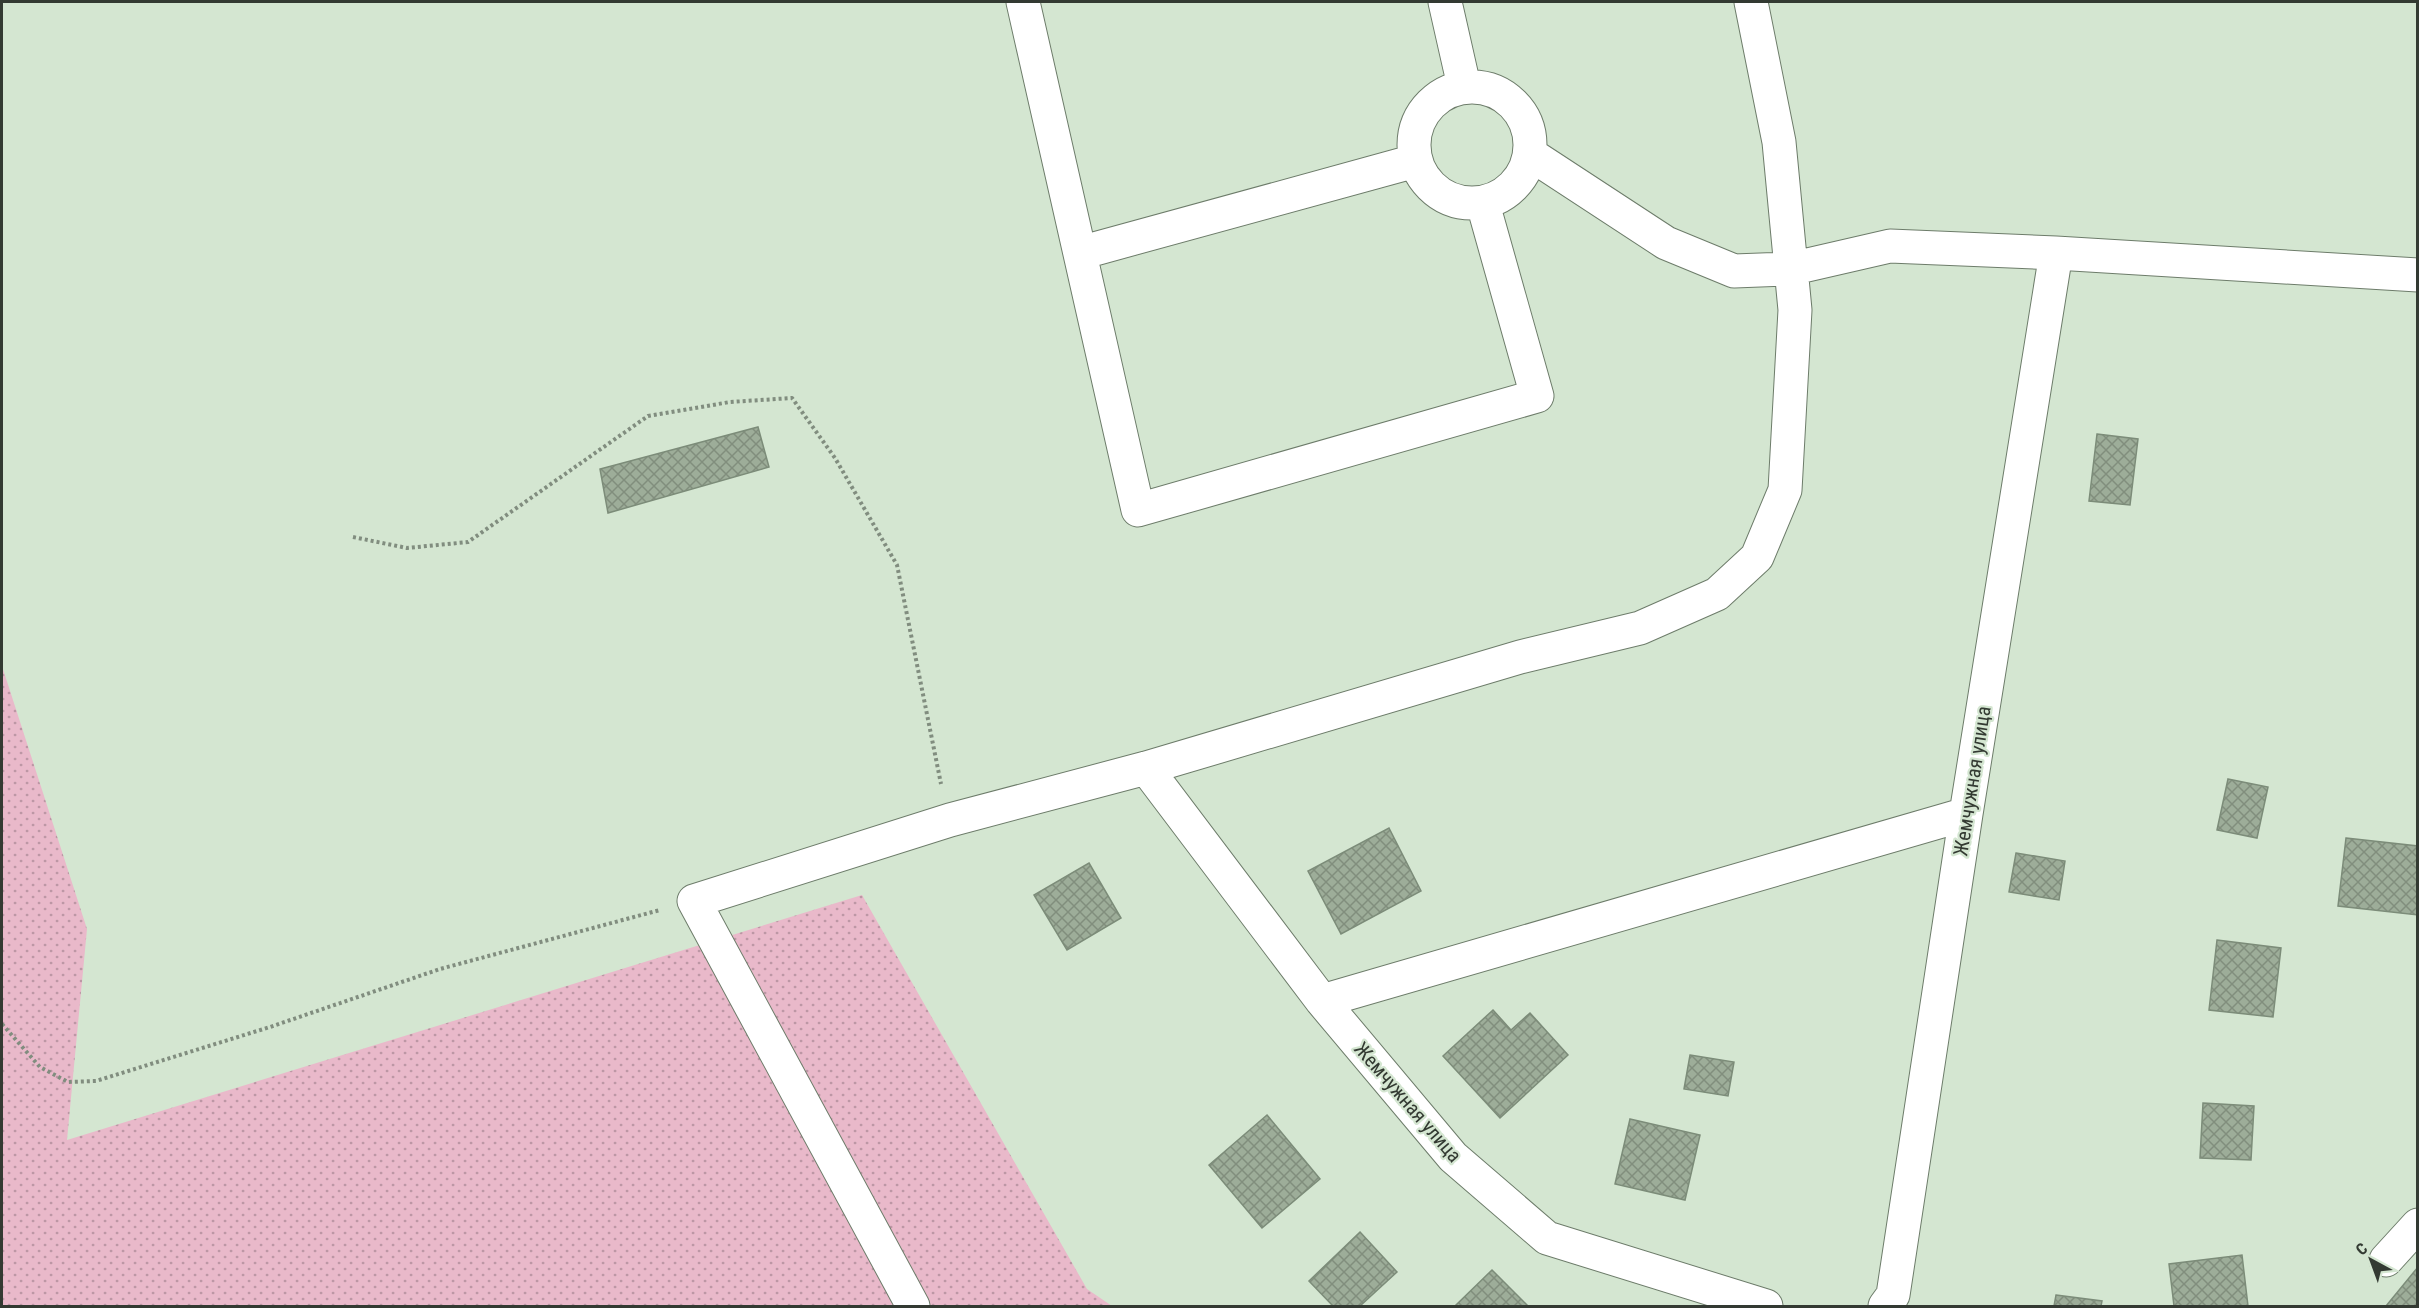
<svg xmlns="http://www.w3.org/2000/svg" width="2419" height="1308" viewBox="0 0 2419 1308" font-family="'Roboto Condensed',sans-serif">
	<defs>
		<pattern id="grass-dots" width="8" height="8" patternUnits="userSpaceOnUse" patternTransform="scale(1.5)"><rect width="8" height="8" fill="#e9b9ca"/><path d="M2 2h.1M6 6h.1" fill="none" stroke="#bd97a5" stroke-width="1.8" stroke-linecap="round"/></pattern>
		<pattern id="building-cross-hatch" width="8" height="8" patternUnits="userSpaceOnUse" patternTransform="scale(1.5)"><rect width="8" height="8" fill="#9dad99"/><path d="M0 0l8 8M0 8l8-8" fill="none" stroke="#818e7d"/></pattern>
	</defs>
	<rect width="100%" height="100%" fill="#d4e6d1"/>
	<path fill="url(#grass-dots)" d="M2,666L87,929L67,1140L862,895L1087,1289L1112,1306H2Z"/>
	<path fill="url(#building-cross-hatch)" stroke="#7c8c79" stroke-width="1.5" d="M758,427L769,467L608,513L600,469Z
		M2097,434L2138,439L2130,505L2089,501Z
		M2228,779L2268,787L2257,838L2217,830Z
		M1389,828L1421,891L1341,934L1308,871Z
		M2346,838L2418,846V915L2338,906Z
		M2016,853L2065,861L2059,900L2009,892Z
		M1089,863L1121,918L1067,950L1034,895Z
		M2217,940L2281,948L2273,1017L2209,1010Z
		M1493,1010L1511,1030L1530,1013L1568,1055L1500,1118L1443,1056Z
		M1690,1055L1734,1062L1728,1096L1684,1089Z
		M2203,1103L2254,1106L2251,1160L2200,1158Z
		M1267,1115L1320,1179L1262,1228L1209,1165Z
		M1630,1119L1700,1135L1685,1200L1615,1184Z
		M1360,1232L1397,1272L1360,1306H1333L1309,1281Z
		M2242,1255L2248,1306H2174L2169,1264Z
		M2418,1267V1306H2386Z
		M1492,1270L1528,1306H1455Z
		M2056,1295L2102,1301L2101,1306H2054Z"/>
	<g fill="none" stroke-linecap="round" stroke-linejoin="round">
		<g stroke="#6d7c6a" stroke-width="35">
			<path id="minor" d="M1023,2L1138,510L1537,396L1483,204
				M1445,2L1464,86
				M1414 145a58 58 0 1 1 116 0a58 58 0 1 1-116 0Z
				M1530,154L1666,243L1734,271L1790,269L1890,246L2056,253L2418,275
				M1080,253L1415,161
				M1146,768L1322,1001L1453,1157L1547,1238L1766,1306
				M1322,1001L1966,814
				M2386,1260L2418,1225
				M913,1306L694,901L950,820L1146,768L1520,657L1640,628L1717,594L1757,557L1785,490L1795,310L1779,142L1751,2
				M1885,1306L1893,1295L1966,814L2056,253"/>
		</g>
		<path stroke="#818d7f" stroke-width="4" stroke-dasharray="3 3" stroke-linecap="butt" d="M353,537L407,548L468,542L648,416L730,402L792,398L835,458L897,565L941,784
			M2,1024L40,1067L68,1082L96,1081L270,1027L440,969L660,910"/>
		<use href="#minor" stroke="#fff" stroke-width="33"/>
	</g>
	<g text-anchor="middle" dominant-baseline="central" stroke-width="4.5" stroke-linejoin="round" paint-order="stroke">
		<g font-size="20" fill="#333a32" stroke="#d4e6d1">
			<text transform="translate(1972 781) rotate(-81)">Жемчужная улица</text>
			<text transform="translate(1408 1102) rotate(49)">Жемчужная улица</text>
		</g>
	</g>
	<rect width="2419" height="1308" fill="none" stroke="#333a32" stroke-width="6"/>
	<g transform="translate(2371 1260) rotate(319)" stroke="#d4e6d1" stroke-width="4.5" paint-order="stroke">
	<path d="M0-4.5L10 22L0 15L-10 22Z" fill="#333a32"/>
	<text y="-9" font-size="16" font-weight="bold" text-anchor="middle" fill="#333a32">С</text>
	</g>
</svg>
